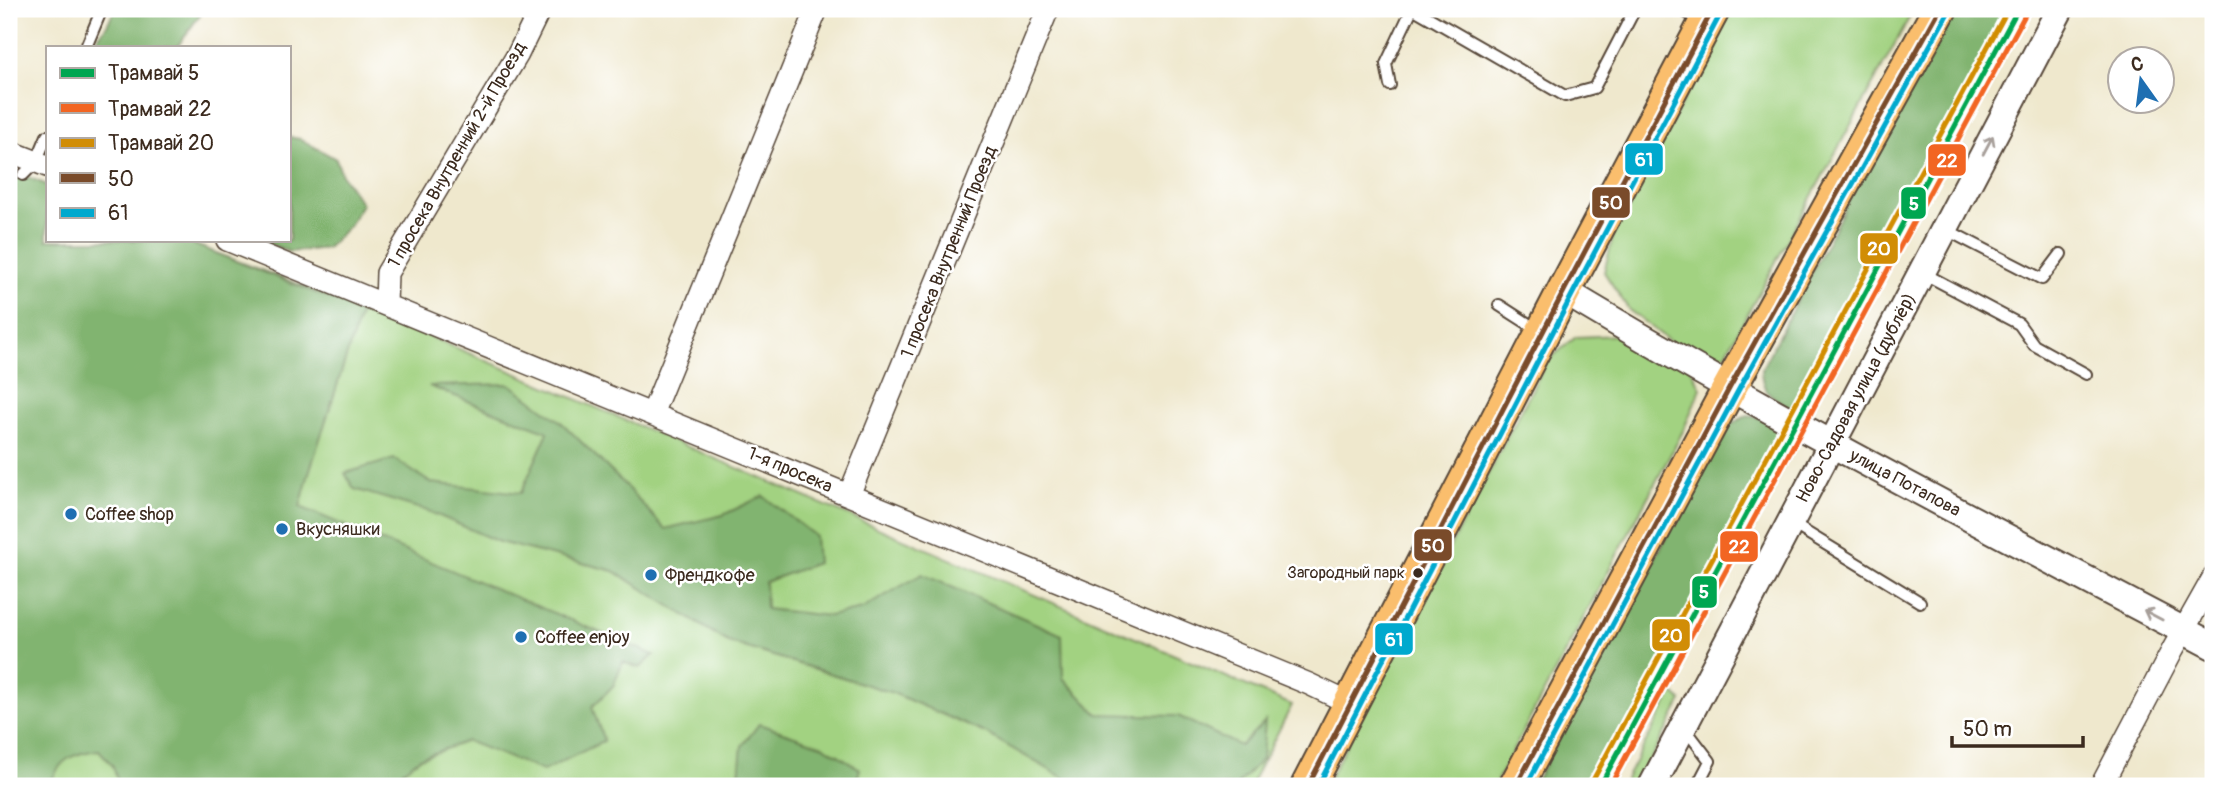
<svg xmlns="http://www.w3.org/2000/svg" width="2222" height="795" viewBox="0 0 2222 795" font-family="Pangolin,sans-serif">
	<rect width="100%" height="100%" fill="#fff"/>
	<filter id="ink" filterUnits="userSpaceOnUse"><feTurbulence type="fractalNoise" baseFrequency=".0143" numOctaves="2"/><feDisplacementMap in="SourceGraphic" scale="14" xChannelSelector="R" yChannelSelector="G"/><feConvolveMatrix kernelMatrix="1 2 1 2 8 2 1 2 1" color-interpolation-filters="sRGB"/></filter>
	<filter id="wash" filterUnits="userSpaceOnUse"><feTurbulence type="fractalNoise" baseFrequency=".00686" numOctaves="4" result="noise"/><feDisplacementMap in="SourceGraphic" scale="28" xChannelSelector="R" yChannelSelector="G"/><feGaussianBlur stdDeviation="1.57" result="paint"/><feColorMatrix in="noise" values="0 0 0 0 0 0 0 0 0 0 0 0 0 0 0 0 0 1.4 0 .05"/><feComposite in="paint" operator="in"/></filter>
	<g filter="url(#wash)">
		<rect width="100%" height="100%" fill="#efe8cd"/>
		<path fill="#a2d281" stroke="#6e7e50" stroke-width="2" d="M1731,9H1914L1725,355H1709L1672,343L1629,310L1604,272L1614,233Z
			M9,174L47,240H182L370,311L1292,705L1250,786H9Z
			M1620,335L1689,365L1701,388L1683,431L1494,786H1325L1547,361L1576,337Z
			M1673,692L1682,701L1636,786H1622Z"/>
		<path fill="#81b46f" stroke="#5e6f46" stroke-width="2" d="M115,9H204L177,47H91L107,25Z
			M1951,9H2012L1795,406L1791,408C1772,396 1762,394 1761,370L1909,84Z
			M289,137L300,139L336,159L343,177L362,204L349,226L327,248L289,252L261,240H289Z
			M9,169L47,185V240H183L361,311L309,473L300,507L654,655L640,668L623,662L613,686L592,707L604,741L543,771L467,741L420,758L383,786H119L113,766L99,750C73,753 58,759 50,786H9Z
			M510,384L561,422L622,482L665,529L723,515L763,496L815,536L817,563L765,582L766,609L829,616L862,609L922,574L1062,635L1063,678L1098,714L1178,716L1240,746L1265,721L1262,759L1236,786H1078L985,733L893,693L728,642L614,571L499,542L428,511L354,489L345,473L394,459L431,483L521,493L548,432L429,386Z
			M1747,416L1764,418L1790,430L1600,786H1533L1719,439L1732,423Z
			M759,724L824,746L860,769L855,786H738L742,746Z"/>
	</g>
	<g filter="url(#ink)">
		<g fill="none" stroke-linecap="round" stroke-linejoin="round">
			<g stroke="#564638" stroke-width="14">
				<path id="service" d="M1414,9L1565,96L1594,88L1635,9
					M1680,9L1703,22
					M86,47L102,9
					M1390,85L1386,64L1412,9
					M23,175L36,162L47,136
					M1945,229L2042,279L2061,254
					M1921,272L2019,324L2034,345L2086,374
					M1499,305L1538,330
					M1791,523L1920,602
					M1684,727L1710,761L1697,786"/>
			</g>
			<g stroke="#564638" stroke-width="24">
				<path id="minor" d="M9,151L47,166
					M227,240L1309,684L1351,704
					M386,305L387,273L518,54L540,9
					M652,414L817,9
					M849,495L1048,9
					M2101,786L2173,649L2213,578"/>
			</g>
			<g stroke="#564638" stroke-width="30">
				<path id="tertiary" d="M1564,291C1776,419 1995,531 2213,646
					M1652,786L2060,9"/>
			</g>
			<g stroke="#564638" stroke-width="37">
				<path id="primary" d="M1308,786L1564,291L1713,9
					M1516,786L1730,387L1940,9"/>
			</g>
			<use href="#service" stroke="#fff" stroke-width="10"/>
			<use href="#minor" stroke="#fff" stroke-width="21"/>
			<use href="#tertiary" stroke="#fff" stroke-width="26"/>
			<use href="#primary" stroke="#fabe6d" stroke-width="33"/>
			<g stroke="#fff" stroke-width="10">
				<path id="bus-1" d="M1308,786L1564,291L1713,9
					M1516,786L1730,387L1940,9"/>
			</g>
			<g stroke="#fff" stroke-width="10">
				<path id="bus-2" d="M1318,786L1572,295L1721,13
					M1526,786L1738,391L1948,13"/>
			</g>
			<use href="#bus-1" stroke="#7a4b2a" stroke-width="5"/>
			<use href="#bus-2" stroke="#00a9ce" stroke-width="5"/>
			<g stroke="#fff" stroke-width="10">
				<path id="tram-1" d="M1600,786L2018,9"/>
			</g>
			<g stroke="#fff" stroke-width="10">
				<path id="tram-2" d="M1610,786L2026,13"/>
			</g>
			<g stroke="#fff" stroke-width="10">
				<path id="tram-3" d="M1592,782L2008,9"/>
			</g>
			<use href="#tram-1" stroke="#00a651" stroke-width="5"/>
			<use href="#tram-2" stroke="#f26522" stroke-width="5"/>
			<use href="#tram-3" stroke="#d18d06" stroke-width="5"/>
		</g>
		<defs><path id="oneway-shaft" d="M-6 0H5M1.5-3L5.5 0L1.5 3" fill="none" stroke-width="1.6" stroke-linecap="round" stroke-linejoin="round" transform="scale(1.75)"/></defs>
		<g stroke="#a79f9a">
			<use href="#oneway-shaft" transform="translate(1988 145) rotate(-62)"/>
			<use href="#oneway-shaft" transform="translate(2153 615) rotate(-152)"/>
		</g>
	</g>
	<g fill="#1f6fb2" stroke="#fff" stroke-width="2.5">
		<circle cx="71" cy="514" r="7"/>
		<circle cx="282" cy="529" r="7"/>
		<circle cx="651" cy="575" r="7"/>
		<circle cx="521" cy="637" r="7"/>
	</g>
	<circle fill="#3b2a1e" stroke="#fff" stroke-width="2.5" cx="1418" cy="573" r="6"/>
	<g text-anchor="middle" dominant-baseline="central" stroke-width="5" stroke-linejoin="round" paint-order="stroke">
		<g font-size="16" fill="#3b2a1e" stroke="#fff" text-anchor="end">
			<text x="1405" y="573">Загородный парк</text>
		</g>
		<g font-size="18" fill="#3b2a1e" stroke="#fff">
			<text transform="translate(457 155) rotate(-60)">1 просека Внутренний 2-й Проезд</text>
			<text transform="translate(949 252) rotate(-68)">1 просека Внутренний Проезд</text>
			<text transform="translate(1856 398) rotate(-62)">Ново-Садовая улица (дублёр)</text>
			<text transform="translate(790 470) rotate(23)">1-я просека</text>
			<text transform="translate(1905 483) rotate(28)">улица Потапова</text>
		</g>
		<g font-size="18" fill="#3b2a1e" stroke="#fff" text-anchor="start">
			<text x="85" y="514">Coffee shop</text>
			<text x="296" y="529">Вкусняшки</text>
			<text x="665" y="575">Френдкофе</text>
			<text x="535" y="637">Coffee enjoy</text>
		</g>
	</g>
	<g stroke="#fff" stroke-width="2.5">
		<rect x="1624" y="142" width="40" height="34" rx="7" fill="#00a9ce"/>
		<rect x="1927" y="143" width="40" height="34" rx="7" fill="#f26522"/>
		<rect x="1591" y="186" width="40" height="33" rx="7" fill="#7a4b2a"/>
		<rect x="1900" y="186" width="27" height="34" rx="7" fill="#00a651"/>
		<rect x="1859" y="232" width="40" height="33" rx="7" fill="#d18d06"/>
		<rect x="1413" y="528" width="40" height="34" rx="7" fill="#7a4b2a"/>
		<rect x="1719" y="530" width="40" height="33" rx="7" fill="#f26522"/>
		<rect x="1691" y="575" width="27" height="34" rx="7" fill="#00a651"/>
		<rect x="1651" y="618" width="40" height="34" rx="7" fill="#d18d06"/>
		<rect x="1374" y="622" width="40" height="34" rx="7" fill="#00a9ce"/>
	</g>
	<g font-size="19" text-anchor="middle" font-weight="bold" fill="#fff">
		<text x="1644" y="166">61</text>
		<text x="1947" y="167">22</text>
		<text x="1611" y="209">50</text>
		<text x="1914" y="210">5</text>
		<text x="1879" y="255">20</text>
		<text x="1433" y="552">50</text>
		<text x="1739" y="553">22</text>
		<text x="1704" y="598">5</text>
		<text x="1671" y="642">20</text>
		<text x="1394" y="646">61</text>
	</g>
	<rect width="2222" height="795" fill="none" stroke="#fff" stroke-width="35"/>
	<rect x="46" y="46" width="245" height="196" fill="#ffffff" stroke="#b1aaa5" stroke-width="2"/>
	<rect x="60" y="68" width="35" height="10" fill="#00a651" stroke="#b1aaa5" stroke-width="2"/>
	<text x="108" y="80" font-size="21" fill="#3b2a1e">Трамвай 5</text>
	<rect x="60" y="103" width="35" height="10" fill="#f26522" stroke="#b1aaa5" stroke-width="2"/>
	<text x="108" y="116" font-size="21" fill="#3b2a1e">Трамвай 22</text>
	<rect x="60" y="138" width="35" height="10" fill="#d18d06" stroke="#b1aaa5" stroke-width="2"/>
	<text x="108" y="150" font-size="21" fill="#3b2a1e">Трамвай 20</text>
	<rect x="60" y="173" width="35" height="10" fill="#7a4b2a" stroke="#b1aaa5" stroke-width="2"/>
	<text x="108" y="186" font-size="21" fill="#3b2a1e">50</text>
	<rect x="60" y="208" width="35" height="10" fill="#00a9ce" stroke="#b1aaa5" stroke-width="2"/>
	<text x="108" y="220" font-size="21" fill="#3b2a1e">61</text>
	<g transform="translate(2141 80) rotate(346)"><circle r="33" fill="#ffffff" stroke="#b1aaa5" stroke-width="2"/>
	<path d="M0-5L12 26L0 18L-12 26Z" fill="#1f6fb2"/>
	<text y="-10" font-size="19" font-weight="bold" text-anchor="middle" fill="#3b2a1e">С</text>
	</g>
	<path d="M1952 736v10h131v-10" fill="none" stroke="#3b2a1e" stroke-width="3.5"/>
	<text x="1963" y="736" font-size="21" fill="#3b2a1e" stroke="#ffffff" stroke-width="5" paint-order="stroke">50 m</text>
</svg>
